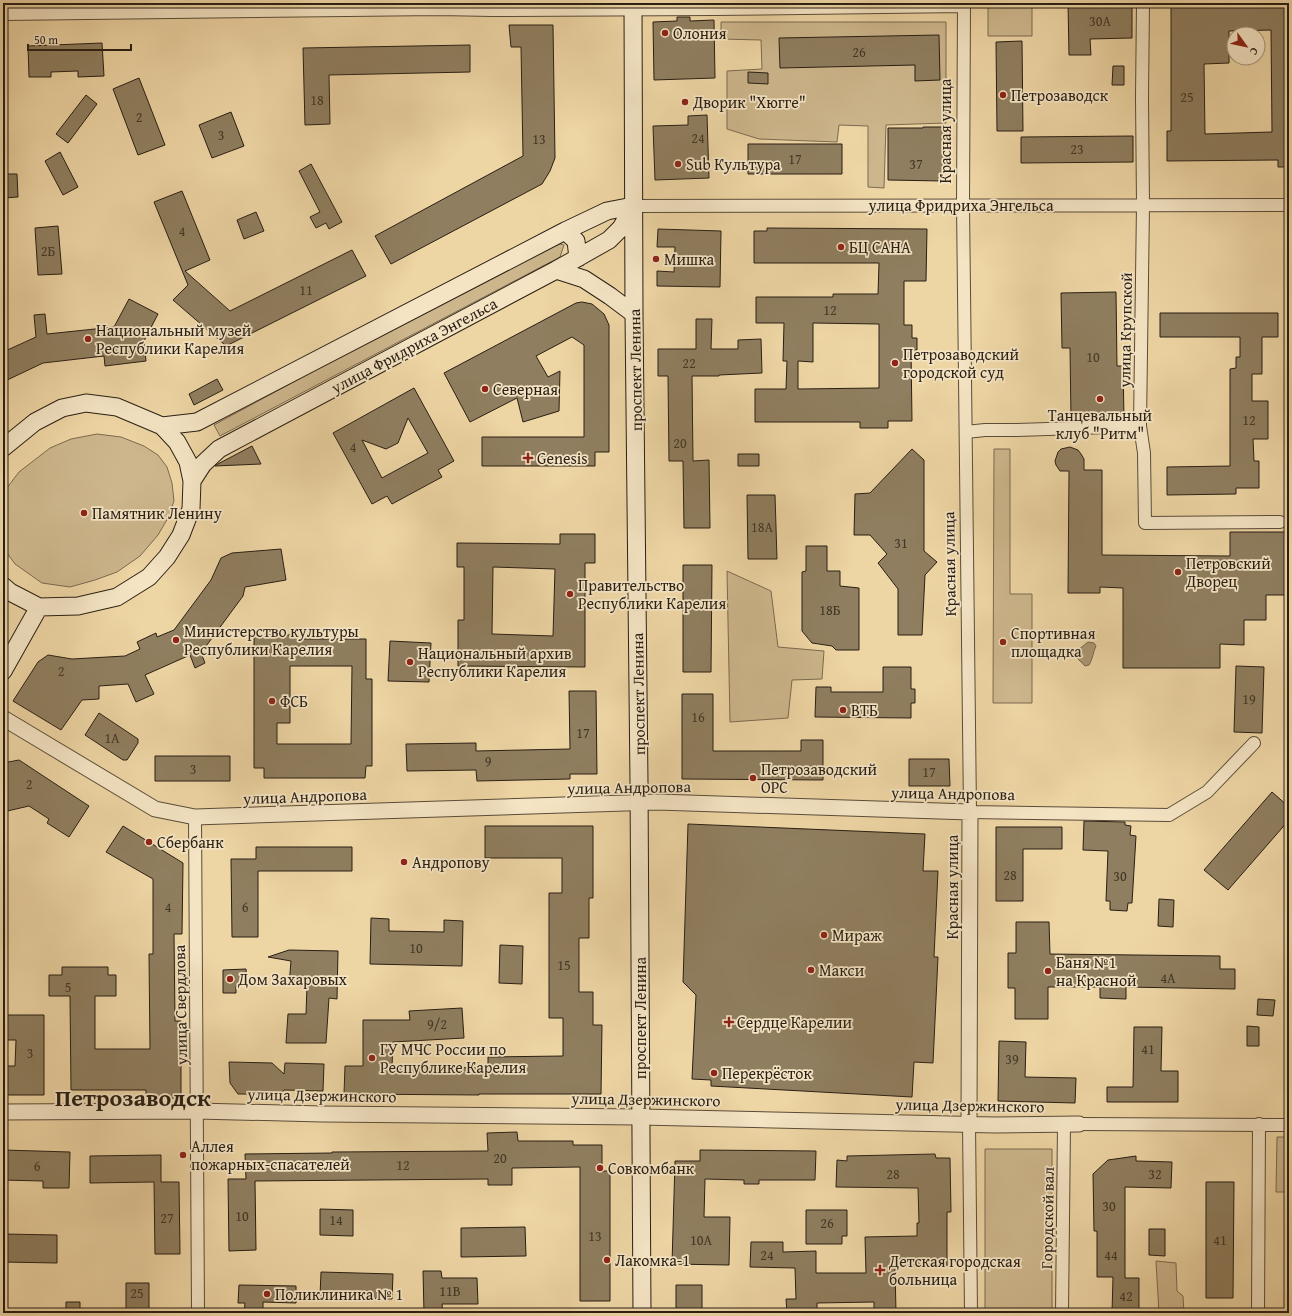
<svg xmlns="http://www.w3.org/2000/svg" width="1292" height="1316" viewBox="0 0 1292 1316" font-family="'Gentium Book Plus',serif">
	<rect width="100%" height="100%" fill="#eed5a4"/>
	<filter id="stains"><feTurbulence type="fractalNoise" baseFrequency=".005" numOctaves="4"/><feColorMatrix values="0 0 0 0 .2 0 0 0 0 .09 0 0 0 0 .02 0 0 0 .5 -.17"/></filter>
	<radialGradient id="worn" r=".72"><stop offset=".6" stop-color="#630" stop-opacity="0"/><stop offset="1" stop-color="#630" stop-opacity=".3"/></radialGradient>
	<path fill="#cdb68c" stroke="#7b6a50" d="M988,3H1032V36H988Z
		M721,22H946V123L886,125L884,188L868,187V126L839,125L837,142L759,139L727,129V71L762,69L761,40L721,39Z
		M552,242L564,245L560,257L220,436L214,425Z
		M97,434L121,437L144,446L158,455L167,467L172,483L174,501L168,518L158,535L140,556L117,572L95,580L70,587L42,583L15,564L7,553L3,544V493L19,472L50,448L71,439Z
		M994,449H1010V594H1032V703H993Z
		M727,571L771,591L778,647L824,651L822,679L792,680L788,718L730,722Z
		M1277,1137H1289V1192H1276Z
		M985,1149H1052V1313H985Z
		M1156,1261L1176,1263L1177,1291L1183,1296L1184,1313H1159Z"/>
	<path fill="#ab9773" stroke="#77674d" d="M1088,642L1094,643L1096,646C1093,652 1093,659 1089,665L1085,666L1073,654Z"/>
	<path fill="#8f7e5f" stroke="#291f14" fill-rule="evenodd" d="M1068,3L1132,4V38L1090,39L1091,55H1069Z
		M1171,3H1289V167H1278V160L1167,161V131H1171ZM1271,30L1272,132L1205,134L1204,64L1229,63V31Z
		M677,17H690V21L714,20L715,78L654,80L653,22L677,21Z
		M509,25H553L555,158L550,171L542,184L391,264L375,236L523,156L521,47H511Z
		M939,35L940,80L915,81V65L780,68L779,38Z
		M1022,41L1023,131H997L996,42Z
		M102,43L104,76L78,77V71L51,72V77H29L28,46Z
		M470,45V72L329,75L330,124L305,125L303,48Z
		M1113,66H1124V85H1112Z
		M748,72L768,73V84L748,83Z
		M139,78L165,145L138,155L113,89Z
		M86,95L97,104L68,143L56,134Z
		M231,112L244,146L212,158L199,125Z
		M707,115L709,178L655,180L653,126L688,125V116Z
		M923,127H944L943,181L888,180V128H923Z
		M1133,136V162L1021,163V137Z
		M748,144H842V174H748Z
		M60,152L78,187L63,195L45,161Z
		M311,164L342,222L329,229L326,223L316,228L310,217L320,212L299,171Z
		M3,174H17L18,197L3,198Z
		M182,191L210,260L185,271L230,311L352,250L366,276L228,345H225L173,300L188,285L154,202Z
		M256,212L264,231L244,239L237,220Z
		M58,226L62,274L38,275L35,228Z
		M767,228L927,229L926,281H904V325H912V338H917V350H911L912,421H888V428H860V422H755V389H786L787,361H783L784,323H756V297H833V294H878L879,263H754V231H767ZM813,323L879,324V388L798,389V361L813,362Z
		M658,229L721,231L720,287L657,286V271L674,272L675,247H657Z
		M1116,292L1117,366H1123L1124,418L1071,419L1070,348H1062L1061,293Z
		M129,299L158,314L144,341L146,361L105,366L104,356L43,363L3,382V352L36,337L34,315L45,314L47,334L114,327Z
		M582,302L592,304L604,314L609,325V452H595V466H482V437H584V345L572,337L536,356L548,377L560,371L559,411L523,422L517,398L470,422L444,373L576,303Z
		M1160,313H1278V337H1262V374H1252V401H1268V439H1253L1254,461H1259V488H1236V494L1167,495V467L1230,466V369L1236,368V357H1240V337H1160Z
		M696,319H712L711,349H738V340L761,339L762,373L719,375V376H692L693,461L709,460L710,528H684L683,461H669L668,376H658V349H696Z
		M217,379L223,390L194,405L189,394Z
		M414,388L454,461L438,470L442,477L392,504L387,496L372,504L333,433ZM408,418L428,453L382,478L362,440L386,449L398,443Z
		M252,446L261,464L215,466L216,465Z
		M1070,447L1078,450L1081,454L1084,459V470H1102V555L1230,556V532H1288V595H1266V620H1244V645L1220,644V668H1123V588L1100,587V593H1068L1069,471H1060L1056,465L1055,461L1058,452L1061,449Z
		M912,449L924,460V551L937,562L925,575L922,635H898V589L878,563L887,554L870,535H854L855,494L870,493Z
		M738,454H759V466H738Z
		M747,495H775L777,559H748Z
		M560,534H595V563H585V667L458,666V620H464V567H457V543L560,544ZM493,567L555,569L553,636L492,634Z
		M806,546H827V571H840V586L859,588V650H836L832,646L812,643L802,631V572L806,571Z
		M281,549L286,580L245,587L243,596L201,653L205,663L195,668L190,655L145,675L154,694L136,702L128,684L99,686V699L82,700L61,730L13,701L38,662L48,655L72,659L125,656L140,649L137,642L156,633L157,637L174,630L211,580L221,558L232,553Z
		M683,565H712L711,672H683Z
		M254,635H299V639H366V679H372V766H366L365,778H264V768H254ZM290,666H352L351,744H277V723H290Z
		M390,641L431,643L429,682L388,681Z
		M1236,666L1264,667L1262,733L1234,732Z
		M883,667H911V689H915V703H911V718L815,717L816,687H831V692H883Z
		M569,691H596L597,774H570V779L477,781L476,770L407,771L406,744L476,743V751L570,749Z
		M682,694H713V751H801V740H823V780L682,779Z
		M99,713L138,739V743L127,760H123L85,735Z
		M155,756H230V781H155Z
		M909,759H949L950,786H909Z
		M19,760L89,806L69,837L47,823L49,819L29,806L3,812V763Z
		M1272,792L1289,807V820L1228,890L1204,870Z
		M1084,821L1125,822V825L1131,826L1130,835L1136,836L1132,903H1128L1127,911L1110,910V901H1106L1108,851L1083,850Z
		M688,824L925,834L923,871H938L934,957H938L933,1063L914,1062L912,1097L711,1086V1080L692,1079L696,995L683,982Z
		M123,826L183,863L182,934H174L175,1021H181V1098H146V1090H71L70,996H49V975H62V967H108V975H116V996H95V1049H150L149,954H153V879L106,852Z
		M485,826H593V898H589V938H579V992H593V1025H602L601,1094H479V1095L344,1094L345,1066H363V1020H410L409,1011L462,1008L464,1038L393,1042L392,1067L488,1068V1057L563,1056V1018H549V893H562V858H485Z
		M996,827H1062V849H1023V901H996Z
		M256,847H352V871H258V937H232L231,859H256Z
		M1159,899L1174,900L1173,927L1158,926Z
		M371,918L389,919V931L444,932V920L463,921L462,966L370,964Z
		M1016,922H1049L1050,954L1220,956V969H1235V989L1126,987V999L1100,998V987H1048V1019H1015V988H1008V953H1016Z
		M500,945L523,946L522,984L499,983Z
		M289,950L338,951L337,999L329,998L326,1043H286L288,1014H306L307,986L289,985L291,961L268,957Z
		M246,969L247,985L236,986V993H223V970Z
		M1258,999L1275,1000L1273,1016L1257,1015Z
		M3,1015H44V1095H3V1066H15L16,1040H3Z
		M1247,1026L1259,1027V1046H1247Z
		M1134,1027H1162L1161,1071H1178V1102H1107V1087H1133Z
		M999,1041L1026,1042L1025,1077L1076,1078L1075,1103L998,1101Z
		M229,1062L272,1063L284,1074L285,1063L324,1064L323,1091L284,1090L281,1094H238L230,1083Z
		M517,1132L518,1141H573V1145H602V1171H610V1301H580V1167L512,1168V1185H488V1179L255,1181L256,1250L229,1251L228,1179H246L245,1154L332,1153V1152L488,1151L487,1133Z
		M3,1150L70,1152L69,1188H43V1181L3,1180Z
		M700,1150L816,1151L815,1180H759V1184H744V1180L705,1179L704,1217H730L729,1265L672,1264L675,1161H700Z
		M935,1154L936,1158H950L951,1212H947V1266L895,1267L896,1313H874V1302L817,1303V1313H787L786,1299H796L795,1268L750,1267L751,1242H783V1252L816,1251V1273H866L865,1237L917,1236V1223H919L918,1188L836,1187L837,1160L847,1161V1156Z
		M161,1155V1182H179L180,1254H155L154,1182L90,1183V1156Z
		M1136,1156V1161L1172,1162L1171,1188L1125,1187V1278H1139V1313H1112L1113,1277H1097V1231H1094L1093,1174L1108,1160Z
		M1206,1182H1234L1233,1298H1206Z
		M320,1209L353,1210V1236L320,1235Z
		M806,1210H847V1236H842V1244H806Z
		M525,1227L526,1256L461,1257V1228Z
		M1149,1229H1165V1256L1149,1255Z
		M3,1234L57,1235V1263L3,1262Z
		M423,1271H441L442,1278H477L478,1304H442L443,1313H424Z
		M321,1272L393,1274L392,1299L320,1296Z
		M126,1283H149V1313H126Z
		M239,1285L296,1286V1303L263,1302V1313H244L245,1303H238Z
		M676,1285H702V1313H676Z
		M66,1302H80V1313H66Z"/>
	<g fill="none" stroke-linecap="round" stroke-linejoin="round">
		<g stroke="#5a4c38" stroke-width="14">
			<path id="minor" d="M964,3L963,205L970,812L1169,815L1207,792L1254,743
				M1143,3L1142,97L1143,205L1140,426L1144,453L1145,523L1280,522
				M3,14L439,9L492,10L714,9L964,6
				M633,206L1289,205
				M966,432L985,430H1017L1140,426
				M195,817L198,1313
				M969,1124L971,1313
				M1079,1124L1289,1125
				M1062,1313L1064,1124
				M1258,1313L1259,1124"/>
		</g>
		<g stroke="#5a4c38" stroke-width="17">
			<path id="tertiary" d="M3,718L155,809L195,817L657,802L970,812L969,1124
				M3,1112L197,1111L322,1114L640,1117L995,1125L1079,1124"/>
		</g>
		<g stroke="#291f14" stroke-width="19">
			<path id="secondary" d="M633,3L634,314L639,783L642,1313
				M565,231L576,241L578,258
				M556,270L584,279L610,296L634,314
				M162,426L197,422L565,231L607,211L633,206
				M3,448L35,422L62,408L86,403L117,407L162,426L177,442L188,462L192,481L191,509L181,535L167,557L149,577L117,597L78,606L39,607L10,592L3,586
				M192,481L203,464L219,449L556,270L609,240L621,228L633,207
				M3,671L39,607"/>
		</g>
		<use href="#minor" stroke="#f4e4c4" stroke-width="12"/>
		<use href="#tertiary" stroke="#f4e4c4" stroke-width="15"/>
		<use href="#secondary" stroke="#f4e4c4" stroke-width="17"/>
	</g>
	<g fill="#8f2418" stroke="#f4e4c4" stroke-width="1.5">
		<circle cx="665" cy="33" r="4"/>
		<circle cx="1003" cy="95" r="4"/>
		<circle cx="685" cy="102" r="4"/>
		<circle cx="678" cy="164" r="4"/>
		<circle cx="841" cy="247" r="4"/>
		<circle cx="656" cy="259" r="4"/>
		<circle cx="88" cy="339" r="4"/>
		<circle cx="895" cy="363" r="4"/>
		<circle cx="485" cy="389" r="4"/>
		<circle cx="1100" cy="399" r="4"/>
		<path d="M526 452h4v4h4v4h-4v4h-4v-4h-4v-4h4z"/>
		<circle cx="84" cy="513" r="4"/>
		<circle cx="1178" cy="572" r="4"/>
		<circle cx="570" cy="594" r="4"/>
		<circle cx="176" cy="640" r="4"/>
		<circle cx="1003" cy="642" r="4"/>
		<circle cx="410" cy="662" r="4"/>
		<circle cx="272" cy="701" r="4"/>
		<circle cx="843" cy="710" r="4"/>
		<circle cx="753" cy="778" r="4"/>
		<circle cx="149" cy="842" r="4"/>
		<circle cx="404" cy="862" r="4"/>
		<circle cx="824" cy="935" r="4"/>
		<circle cx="811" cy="970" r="4"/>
		<circle cx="1048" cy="971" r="4"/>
		<circle cx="230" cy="979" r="4"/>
		<path d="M727 1016h4v4h4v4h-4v4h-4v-4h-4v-4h4z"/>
		<circle cx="372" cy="1058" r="4"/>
		<circle cx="714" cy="1073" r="4"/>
		<circle cx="183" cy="1155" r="4"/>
		<circle cx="600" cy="1168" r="4"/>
		<circle cx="607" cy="1260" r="4"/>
		<path d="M878 1264h4v4h4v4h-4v4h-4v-4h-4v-4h4z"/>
		<circle cx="267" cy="1294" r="4"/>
	</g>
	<g text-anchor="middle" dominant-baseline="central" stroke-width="3.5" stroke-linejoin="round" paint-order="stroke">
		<g font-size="14" fill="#423727">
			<text x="1100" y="21">30А</text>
			<text x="859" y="52">26</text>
			<text x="1187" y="97">25</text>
			<text x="317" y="100">18</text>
			<text x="139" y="117">2</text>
			<text x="221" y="135">3</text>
			<text x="698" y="138">24</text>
			<text x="539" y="139">13</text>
			<text x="1077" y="149">23</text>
			<text x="795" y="159">17</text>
			<text x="916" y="164">37</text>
			<text x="182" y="231">4</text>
			<text x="48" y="251">2Б</text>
			<text x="306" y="290">11</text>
			<text x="830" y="310">12</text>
			<text x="1093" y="357">10</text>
			<text x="689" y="363">22</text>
			<text x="1249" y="420">12</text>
			<text x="680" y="443">20</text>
			<text x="353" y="447">4</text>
			<text x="762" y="527">18А</text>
			<text x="901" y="543">31</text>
			<text x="830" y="610">18Б</text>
			<text x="61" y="671">2</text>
			<text x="1249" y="699">19</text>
			<text x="698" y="717">16</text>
			<text x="583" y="733">17</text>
			<text x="112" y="738">1А</text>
			<text x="488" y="761">9</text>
			<text x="193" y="769">3</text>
			<text x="929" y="772">17</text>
			<text x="29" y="784">2</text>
			<text x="1010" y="875">28</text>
			<text x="1120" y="876">30</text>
			<text x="168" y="907">4</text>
			<text x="245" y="907">6</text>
			<text x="416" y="948">10</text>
			<text x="564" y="965">15</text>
			<text x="1168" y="978">4А</text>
			<text x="68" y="987">5</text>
			<text x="437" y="1024">9/2</text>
			<text x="1148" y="1049">41</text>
			<text x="30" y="1053">3</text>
			<text x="1012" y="1059">39</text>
			<text x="500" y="1158">20</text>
			<text x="403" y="1165">12</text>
			<text x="37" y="1166">6</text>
			<text x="893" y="1174">28</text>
			<text x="1155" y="1174">32</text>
			<text x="1109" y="1206">30</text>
			<text x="242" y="1216">10</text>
			<text x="167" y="1218">27</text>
			<text x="336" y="1220">14</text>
			<text x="827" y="1223">26</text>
			<text x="595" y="1236">13</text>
			<text x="701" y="1240">10А</text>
			<text x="1220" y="1240">41</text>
			<text x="767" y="1255">24</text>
			<text x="1111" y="1255">44</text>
			<text x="450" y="1291">11В</text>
			<text x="137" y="1293">25</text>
			<text x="1126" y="1296">42</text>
		</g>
		<g font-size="16" fill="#291f14" stroke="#f4e4c4" text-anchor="start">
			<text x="673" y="33">Олония</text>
			<text x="1011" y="95">Петрозаводск</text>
			<text x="693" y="102">Дворик "Хюгге"</text>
			<text x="686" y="164">Sub Культура</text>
			<text x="849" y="247">БЦ САНА</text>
			<text x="664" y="259">Мишка</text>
			<text x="96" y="330">Национальный музей<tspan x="96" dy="18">Республики Карелия</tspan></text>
			<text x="903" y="354">Петрозаводский<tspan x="903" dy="18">городской суд</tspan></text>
			<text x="493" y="389">Северная</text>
			<text x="1100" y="415" text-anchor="middle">Танцевальный<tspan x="1100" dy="18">клуб "Ритм"</tspan></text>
			<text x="537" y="458">Genesis</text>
			<text x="92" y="513">Памятник Ленину</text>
			<text x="1186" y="563">Петровский<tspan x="1186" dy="18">Дворец</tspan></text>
			<text x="578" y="585">Правительство<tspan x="578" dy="18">Республики Карелия</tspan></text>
			<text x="184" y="631">Министерство культуры<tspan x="184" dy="18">Республики Карелия</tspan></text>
			<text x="1011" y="633">Спортивная<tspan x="1011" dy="18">площадка</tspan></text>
			<text x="418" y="653">Национальный архив<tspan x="418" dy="18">Республики Карелия</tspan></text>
			<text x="280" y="701">ФСБ</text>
			<text x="851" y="710">ВТБ</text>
			<text x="761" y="769">Петрозаводский<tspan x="761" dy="18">ОРС</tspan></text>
			<text x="157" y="842">Сбербанк</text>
			<text x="412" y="862">Андропову</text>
			<text x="832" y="935">Мираж</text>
			<text x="1056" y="962">Баня №1<tspan x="1056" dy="18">на Красной</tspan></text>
			<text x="819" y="970">Макси</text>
			<text x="238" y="979">Дом Захаровых</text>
			<text x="737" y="1022">Сердце Карелии</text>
			<text x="380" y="1049">ГУ МЧС России по<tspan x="380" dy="18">Республике Карелия</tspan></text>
			<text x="722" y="1073">Перекрёсток</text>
			<text x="191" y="1146">Аллея<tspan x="191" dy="18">пожарных-спасателей</tspan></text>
			<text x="608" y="1168">Совкомбанк</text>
			<text x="615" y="1260">Лакомка-1</text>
			<text x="889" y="1261">Детская городская<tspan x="889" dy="18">больница</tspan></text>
			<text x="275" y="1294">Поликлиника № 1</text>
		</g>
		<g font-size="16" fill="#291f14" stroke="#f4e4c4">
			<text transform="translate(945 131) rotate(-90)">Красная улица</text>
			<text x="961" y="205">улица Фридриха Энгельса</text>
			<text transform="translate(1125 330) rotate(-89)">улица Крупской</text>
			<text transform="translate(414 345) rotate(-28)">улица Фридриха Энгельса</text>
			<text transform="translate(635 370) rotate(-91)">проспект Ленина</text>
			<text transform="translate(949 564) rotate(-91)">Красная улица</text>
			<text transform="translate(638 694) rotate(-91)">проспект Ленина</text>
			<text transform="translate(629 787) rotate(-1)">улица Андропова</text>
			<text transform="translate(953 793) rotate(1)">улица Андропова</text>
			<text transform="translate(305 796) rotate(-2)">улица Андропова</text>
			<text transform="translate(952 887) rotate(-90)">Красная улица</text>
			<text transform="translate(180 1005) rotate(-91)">улица Свердлова</text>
			<text transform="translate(640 1018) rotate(-90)">проспект Ленина</text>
			<text transform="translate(322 1095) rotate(1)">улица Дзержинского</text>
			<text transform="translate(646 1099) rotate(1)">улица Дзержинского</text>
			<text transform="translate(970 1105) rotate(1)">улица Дзержинского</text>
			<text transform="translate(1047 1218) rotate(-89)">Городской вал</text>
		</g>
		<g font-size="24" font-weight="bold" fill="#291f14" stroke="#f4e4c4">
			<text x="133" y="1097">Петрозаводск</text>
		</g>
	</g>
	<rect width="1292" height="1316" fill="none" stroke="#eed5a4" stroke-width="16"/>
	<rect x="4" y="4" width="1284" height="1308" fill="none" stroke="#291f14" stroke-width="2"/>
	<rect x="8" y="8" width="1276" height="1300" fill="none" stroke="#291f14"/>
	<g transform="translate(1246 46) rotate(123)"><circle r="19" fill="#f4e4c4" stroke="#a3957e"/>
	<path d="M0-3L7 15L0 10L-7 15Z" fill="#8f2418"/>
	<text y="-6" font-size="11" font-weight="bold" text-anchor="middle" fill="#291f14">С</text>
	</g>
	<path d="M28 44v6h103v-6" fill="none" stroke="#291f14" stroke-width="2"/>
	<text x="34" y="44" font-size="12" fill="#291f14" stroke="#f4e4c4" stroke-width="3" paint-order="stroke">50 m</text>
	<rect width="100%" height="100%" filter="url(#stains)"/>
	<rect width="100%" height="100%" fill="url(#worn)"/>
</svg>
